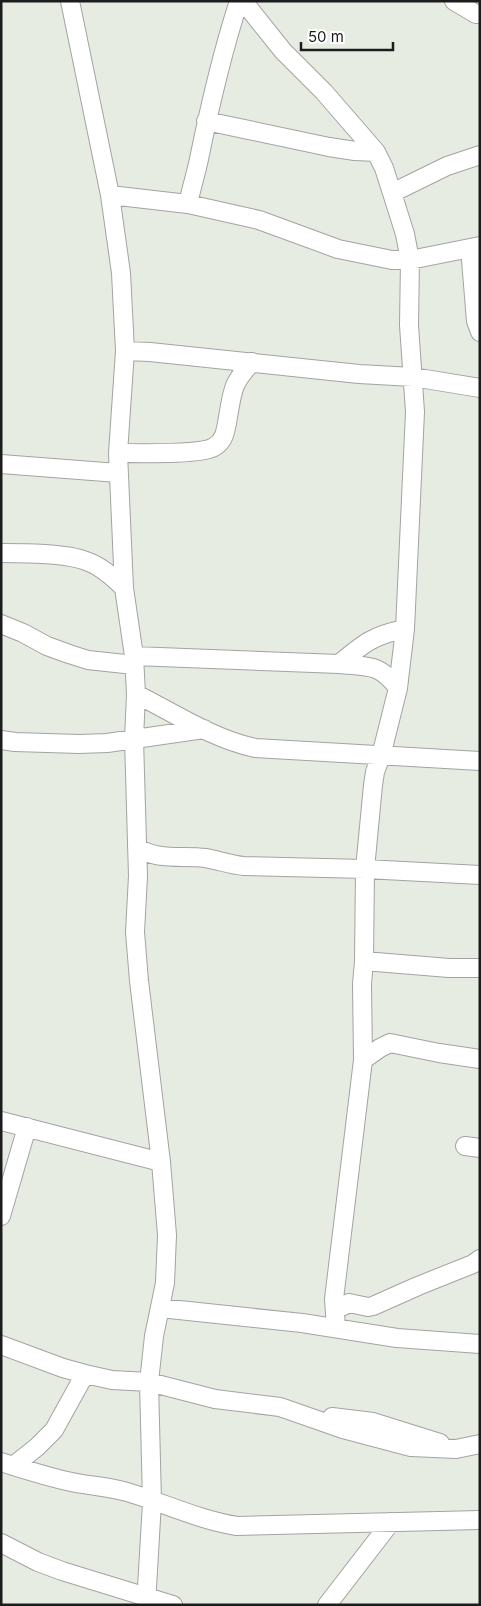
<svg xmlns="http://www.w3.org/2000/svg" width="481" height="1606" viewBox="0 0 481 1606" font-family="Inter,sans-serif">
	<rect width="100%" height="100%" fill="#e7ece3"/>
	<g fill="none" stroke-linecap="round" stroke-linejoin="round">
		<g stroke="#a3a3a3" stroke-width="20">
			<path id="minor" d="M70,1L110,195L121,273L125,351L118,453L124,588L134,656L136,694L134,739L138,876L135,932L139,981L161,1162L167,1235L165,1283L154,1336L149,1382L152,1502L146,1605
				M243,1L283,51L324,92L376,152L384,168L392,193L405,234L410,260L409,325L415,412L405,629L398,688L381,756L375,772L373,785L365,869L364,961L362,984L363,1060L334,1299L336,1328
				M454,1L476,14
				M206,121L329,147L355,151L376,152
				M392,193L447,166L480,155
				M110,195L188,204L237,215L259,220L338,249L392,260H410L480,246
				M188,204C191,189 196,174 199,159C210,105 222,53 239,1
				M470,248L476,321L480,332
				M125,351L150,352L359,374L413,377L480,388
				M118,453C136,453 201,455 214,447C225,441 226,429 228,417C233,389 232,384 252,362
				M1,464L118,473
				M1,553C24,553 66,553 86,561C101,566 113,577 124,588
				M1,624L23,633L47,646L69,654L88,660L134,665
				M134,656L339,664C368,667 379,663 398,688
				M339,664C363,644 373,635 405,629
				M136,694C174,713 213,739 255,748L480,761
				M1,740L15,742L79,744L107,743L204,729
				M137,847C156,861 183,855 205,858C218,860 231,865 244,866L365,869L480,875
				M364,961L449,968H480
				M363,1060L380,1048L390,1043L439,1053L480,1059
				M1,1121L161,1162
				M465,1146L480,1148
				M1,1216L27,1127
				M160,1308L302,1323L397,1338L480,1344
				M335,1310L349,1303L368,1307L373,1306L418,1286L473,1264L480,1259
				M1,1345L63,1368L85,1374L112,1380L149,1382L215,1399L280,1407L343,1429L411,1447L456,1449L480,1444
				M332,1417L373,1422L440,1443
				M1,1462C23,1469 45,1476 67,1481C87,1486 108,1486 127,1492C164,1503 199,1520 237,1526L480,1520
				M13,1466L37,1447L54,1430L85,1374
				M1,1543L38,1562L62,1571L173,1605
				M327,1605L391,1522"/>
		</g>
		<use href="#minor" stroke="#fff" stroke-width="18"/>
	</g>
	<rect width="481" height="1606" fill="none" stroke="#1c1c1c" stroke-width="5"/>
	<path d="M301 42v8h92v-8" fill="none" stroke="#1c1c1c" stroke-width="2.5"/>
	<text x="308" y="42" font-size="15" fill="#1c1c1c" stroke="#ffffff" stroke-width="4" paint-order="stroke">50 m</text>
</svg>
